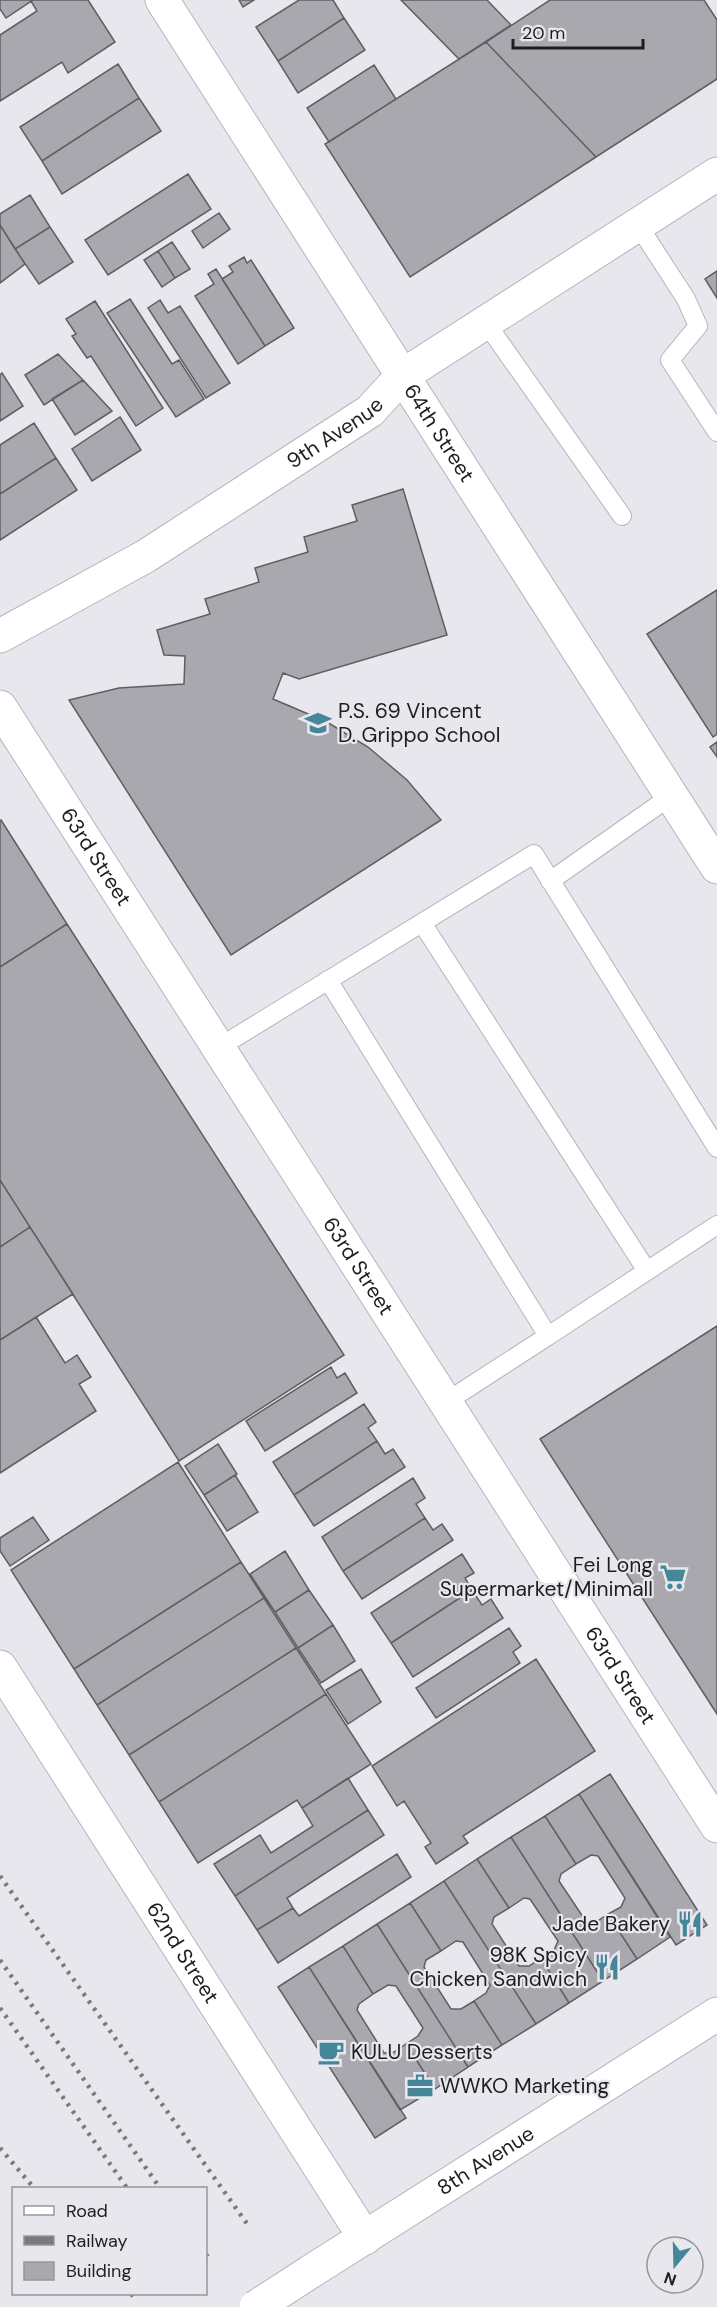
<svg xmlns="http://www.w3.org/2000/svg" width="717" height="2307" viewBox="0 0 717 2307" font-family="'DM Sans',sans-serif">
	<rect width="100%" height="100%" fill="#e8e7ed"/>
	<path fill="#a9a8ae" stroke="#5f5e64" stroke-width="1.5" d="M0,0H33L6,18L0,9Z
		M33,0H88L115,42L68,73L62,62L0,101V35L37,11L31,1Z
		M239,0H254L243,7Z
		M299,0H333L344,18L278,61L256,27Z
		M401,0H487L511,25L459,59Z
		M550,0H704L717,20V79L596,157L486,42Z
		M344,18L365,50L298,93L278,61Z
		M486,42L596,157L410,277L325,144Z
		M118,64L139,98L42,161L20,127Z
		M374,65L396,99L329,142L307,108Z
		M139,98L161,131L62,194L42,161Z
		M188,174L211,209L108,275L85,240Z
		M30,195L50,227L15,249L0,225V214Z
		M219,213L230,229L203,248L192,231Z
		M0,225L25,264L0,283Z
		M50,227L73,262L39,284L15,249Z
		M172,242L190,269L175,278L158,251Z
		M158,251L175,278L162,287L144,260Z
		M244,257L247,263L251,260L294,328L265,346L222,279L233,272L229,266Z
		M216,269L265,346L238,364L195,296L214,284L208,274Z
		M717,271V298L705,279Z
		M130,299L172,364L179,360L204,399L176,417L107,313Z
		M160,300L168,313L180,306L230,383L206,398L148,308Z
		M95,301L163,408L136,426L91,356L87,358L72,336L76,334L66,319Z
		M58,354L83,380L44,405L25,375Z
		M2,373L23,406L0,421V375Z
		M83,380L112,411L75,435L52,399Z
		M120,417L141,450L92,481L72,449Z
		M34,423L56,458L0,494V445Z
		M56,458L77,490L0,540V494Z
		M403,489L447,635L299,679L283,673L273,699L327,722L368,747L407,780L441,820L231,955L69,700L119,688L184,684L185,656L164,655L157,630L210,614L205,599L259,582L255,568L308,552L304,537L357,521L352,505Z
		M717,590V734L713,737L647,634Z
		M717,742V757L710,747Z
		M1,820L67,924L0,967V821Z
		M67,924L344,1355L179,1461L0,1180V967Z
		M0,1180L30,1227L0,1247Z
		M30,1227L73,1294L0,1340V1247Z
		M36,1317L65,1363L77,1355L91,1377L79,1384L96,1411L0,1473V1340Z
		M717,1326V1714L540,1439Z
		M331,1367L337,1378L345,1373L357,1393L265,1451L246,1421Z
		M364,1404L376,1422L368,1428L377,1441L294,1495L273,1462Z
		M377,1441L385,1454L393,1449L405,1467L314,1526L294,1495Z
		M218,1444L237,1474L204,1495L185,1466Z
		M178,1462L241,1562L74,1669L11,1570Z
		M235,1475L258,1512L227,1531L204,1495Z
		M413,1478L425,1498L416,1504L425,1518L343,1571L322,1537Z
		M33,1517L49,1540L10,1566L0,1551V1538Z
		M425,1518L433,1530L442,1524L453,1540L362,1599L343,1571Z
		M285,1551L309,1590L275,1612L250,1574Z
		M462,1554L474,1573L465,1578L472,1590L391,1643L371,1613Z
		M241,1562L264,1598L97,1705L74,1669Z
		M309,1590L333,1625L298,1648L275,1612Z
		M472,1590L482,1605L491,1599L503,1618L413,1677L391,1643Z
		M264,1598L296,1648L129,1755L97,1705Z
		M333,1625L355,1661L321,1683L298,1648Z
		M509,1628L521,1646L513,1652L520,1663L436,1718L416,1688Z
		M296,1648L326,1694L159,1802L129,1755Z
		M536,1659L595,1751L463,1836L468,1843L436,1864L425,1847L431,1843L404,1801L397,1806L372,1766Z
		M361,1669L381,1702L348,1724L326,1690Z
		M326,1694L371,1764L302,1808L297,1800L198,1863L159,1802Z
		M610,1774L707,1925L676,1945L579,1794Z
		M348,1778L368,1810L235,1896L214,1864L260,1835L271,1853L313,1826L302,1808Z
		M579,1794L670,1937L637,1959L608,1914L621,1907L625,1898L598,1856L591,1855L576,1864L545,1816Z
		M368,1810L384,1835L287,1898L293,1908L257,1930L235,1896Z
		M545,1816L576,1864L561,1874L559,1881L587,1923L596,1922L608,1914L637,1959L603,1981L511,1837Z
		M511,1837L603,1981L569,2003L541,1958L554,1950L558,1941L530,1899L524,1898L509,1908L477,1859Z
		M397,1854L411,1877L278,1963L257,1930L293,1908L299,1916Z
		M477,1859L509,1908L494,1917L492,1924L519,1966H529L541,1958L569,2003L536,2024L444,1881Z
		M444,1881L536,2024L502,2045L474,2001L486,1993L490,1985L463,1942L456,1941L441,1951L410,1903Z
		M410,1903L441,1951L426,1960L424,1967L451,2009H461L474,2001L502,2045L468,2067L377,1924Z
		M377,1924L468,2067L435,2089L406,2044L418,2036L423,2028L396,1986L388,1985L373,1994L343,1946Z
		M343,1946L373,1994L359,2004L357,2010L384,2053L394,2052L406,2044L435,2089L400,2110L309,1967Z
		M309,1967L406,2118L375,2138L278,1987Z"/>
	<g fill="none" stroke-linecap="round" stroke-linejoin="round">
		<g stroke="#b5b4ba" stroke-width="20">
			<path id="service" d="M638,225L686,299L698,326L670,360L717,432
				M486,323L622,516
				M550,881L671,796
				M422,923L647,1271
				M328,980L548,1336L717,1225
				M218,1048L534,854L717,1148
				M446,1402L548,1336"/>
		</g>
		<g stroke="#b5b4ba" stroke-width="35">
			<g id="minor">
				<path id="s1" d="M162,0L717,867"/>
				<path id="s2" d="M0,636L146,556L370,411L402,376L717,174"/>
				<path id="s3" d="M0,707L717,1826"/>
				<path id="s4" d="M0,1667L365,2238"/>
				<path id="s5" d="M310,2272L717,2014"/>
			</g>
		</g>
		<use href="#service" stroke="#fff" stroke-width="18"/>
		<use href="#minor" stroke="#fff" stroke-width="33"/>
		<path stroke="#7a797d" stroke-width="4.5" stroke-dasharray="3 6" stroke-linecap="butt" d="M0,1876L250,2228
			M0,1960L160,2188
			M0,2008L127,2188
			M0,2148L34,2188
			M206,2254L208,2258
			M131,2294L136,2298"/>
		<g stroke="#b5b4ba" stroke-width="35" stroke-linecap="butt">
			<path id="minor-bridge" d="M256,2307L310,2272"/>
		</g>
		<use href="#minor-bridge" stroke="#fff" stroke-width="33"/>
	</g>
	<defs>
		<g id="school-bare" transform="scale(2.07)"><path d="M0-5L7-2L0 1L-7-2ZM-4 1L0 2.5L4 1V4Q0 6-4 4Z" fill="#468699" stroke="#e8e7ed" stroke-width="2.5" paint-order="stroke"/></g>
		<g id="supermarket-bare" transform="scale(2.07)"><path d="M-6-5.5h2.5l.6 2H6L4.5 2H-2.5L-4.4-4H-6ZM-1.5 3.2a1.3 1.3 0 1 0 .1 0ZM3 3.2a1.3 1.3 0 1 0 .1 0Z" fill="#468699" stroke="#e8e7ed" stroke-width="2.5" paint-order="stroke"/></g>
		<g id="restaurant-bare" transform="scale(2.07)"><path d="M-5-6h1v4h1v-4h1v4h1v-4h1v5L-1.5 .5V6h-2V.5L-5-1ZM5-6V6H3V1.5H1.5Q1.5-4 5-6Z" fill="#468699" stroke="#e8e7ed" stroke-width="2.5" paint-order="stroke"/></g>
		<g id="cafe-bare" transform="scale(2.07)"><path d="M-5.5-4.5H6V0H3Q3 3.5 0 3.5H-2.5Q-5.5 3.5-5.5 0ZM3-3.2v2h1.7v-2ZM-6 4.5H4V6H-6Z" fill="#468699" stroke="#e8e7ed" stroke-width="2.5" paint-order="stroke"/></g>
		<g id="office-bare" transform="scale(2.07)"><path d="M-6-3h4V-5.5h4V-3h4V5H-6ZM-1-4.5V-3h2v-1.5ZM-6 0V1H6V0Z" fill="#468699" stroke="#e8e7ed" stroke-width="2.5" paint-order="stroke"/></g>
	</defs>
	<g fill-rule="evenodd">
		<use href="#school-bare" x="318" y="723"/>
		<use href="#supermarket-bare" x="673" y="1577"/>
		<use href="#restaurant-bare" x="690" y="1924"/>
		<use href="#restaurant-bare" x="607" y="1967"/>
		<use href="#cafe-bare" x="331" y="2052"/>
		<use href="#office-bare" x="420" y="2086"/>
	</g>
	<g text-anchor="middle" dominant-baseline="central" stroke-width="4.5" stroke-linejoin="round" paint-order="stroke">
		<g font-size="21" fill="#1e1d1f" stroke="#e8e7ed">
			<text stroke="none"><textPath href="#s2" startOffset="392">9th Avenue</textPath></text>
			<text stroke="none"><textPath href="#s1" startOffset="514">64th Street</textPath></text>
			<text stroke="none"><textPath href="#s3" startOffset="178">63rd Street</textPath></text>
			<text stroke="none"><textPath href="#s3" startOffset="664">63rd Street</textPath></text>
			<text stroke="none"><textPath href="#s3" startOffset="1150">63rd Street</textPath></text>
			<text stroke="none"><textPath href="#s4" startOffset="339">62nd Street</textPath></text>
			<text stroke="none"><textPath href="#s5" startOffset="208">8th Avenue</textPath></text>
		</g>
		<g font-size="21" fill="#1e1d1f" stroke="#e8e7ed" text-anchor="start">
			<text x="338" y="711">P.S. 69 Vincent<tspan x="338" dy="24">D. Grippo School</tspan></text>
			<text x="653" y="1565" text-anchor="end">Fei Long<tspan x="653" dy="24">Supermarket/Minimall</tspan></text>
			<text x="670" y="1924" text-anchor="end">Jade Bakery</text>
			<text x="587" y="1955" text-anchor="end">98K Spicy<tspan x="587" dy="24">Chicken Sandwich</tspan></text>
			<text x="351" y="2052">KULU Desserts</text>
			<text x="440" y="2086">WWKO Marketing</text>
		</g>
	</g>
	<rect x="12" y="2187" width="195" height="108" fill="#e8e7ed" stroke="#97969b" stroke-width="1.5"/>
	<rect x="24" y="2206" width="30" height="9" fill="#ffffff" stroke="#97969b" stroke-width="1.5"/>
	<text x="66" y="2217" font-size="18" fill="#1e1d1f">Road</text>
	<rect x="24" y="2236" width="30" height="9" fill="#7a797d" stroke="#97969b" stroke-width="1.5"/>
	<text x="66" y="2247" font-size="18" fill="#1e1d1f">Railway</text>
	<rect x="24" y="2262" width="30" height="18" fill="#a9a8ae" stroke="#97969b" stroke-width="1.5"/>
	<text x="66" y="2277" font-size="18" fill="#1e1d1f">Building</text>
	<g transform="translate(675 2265) rotate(199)"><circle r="28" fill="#e8e7ed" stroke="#97969b" stroke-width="1.5"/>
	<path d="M0-4.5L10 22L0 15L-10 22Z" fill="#468699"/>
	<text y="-9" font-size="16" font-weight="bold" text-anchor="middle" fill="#1e1d1f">N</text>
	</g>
	<path d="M513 39v9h130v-9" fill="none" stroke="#1e1d1f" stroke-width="3"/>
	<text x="522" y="39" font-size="18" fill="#1e1d1f" stroke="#e8e7ed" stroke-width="4.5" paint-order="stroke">20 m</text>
</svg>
